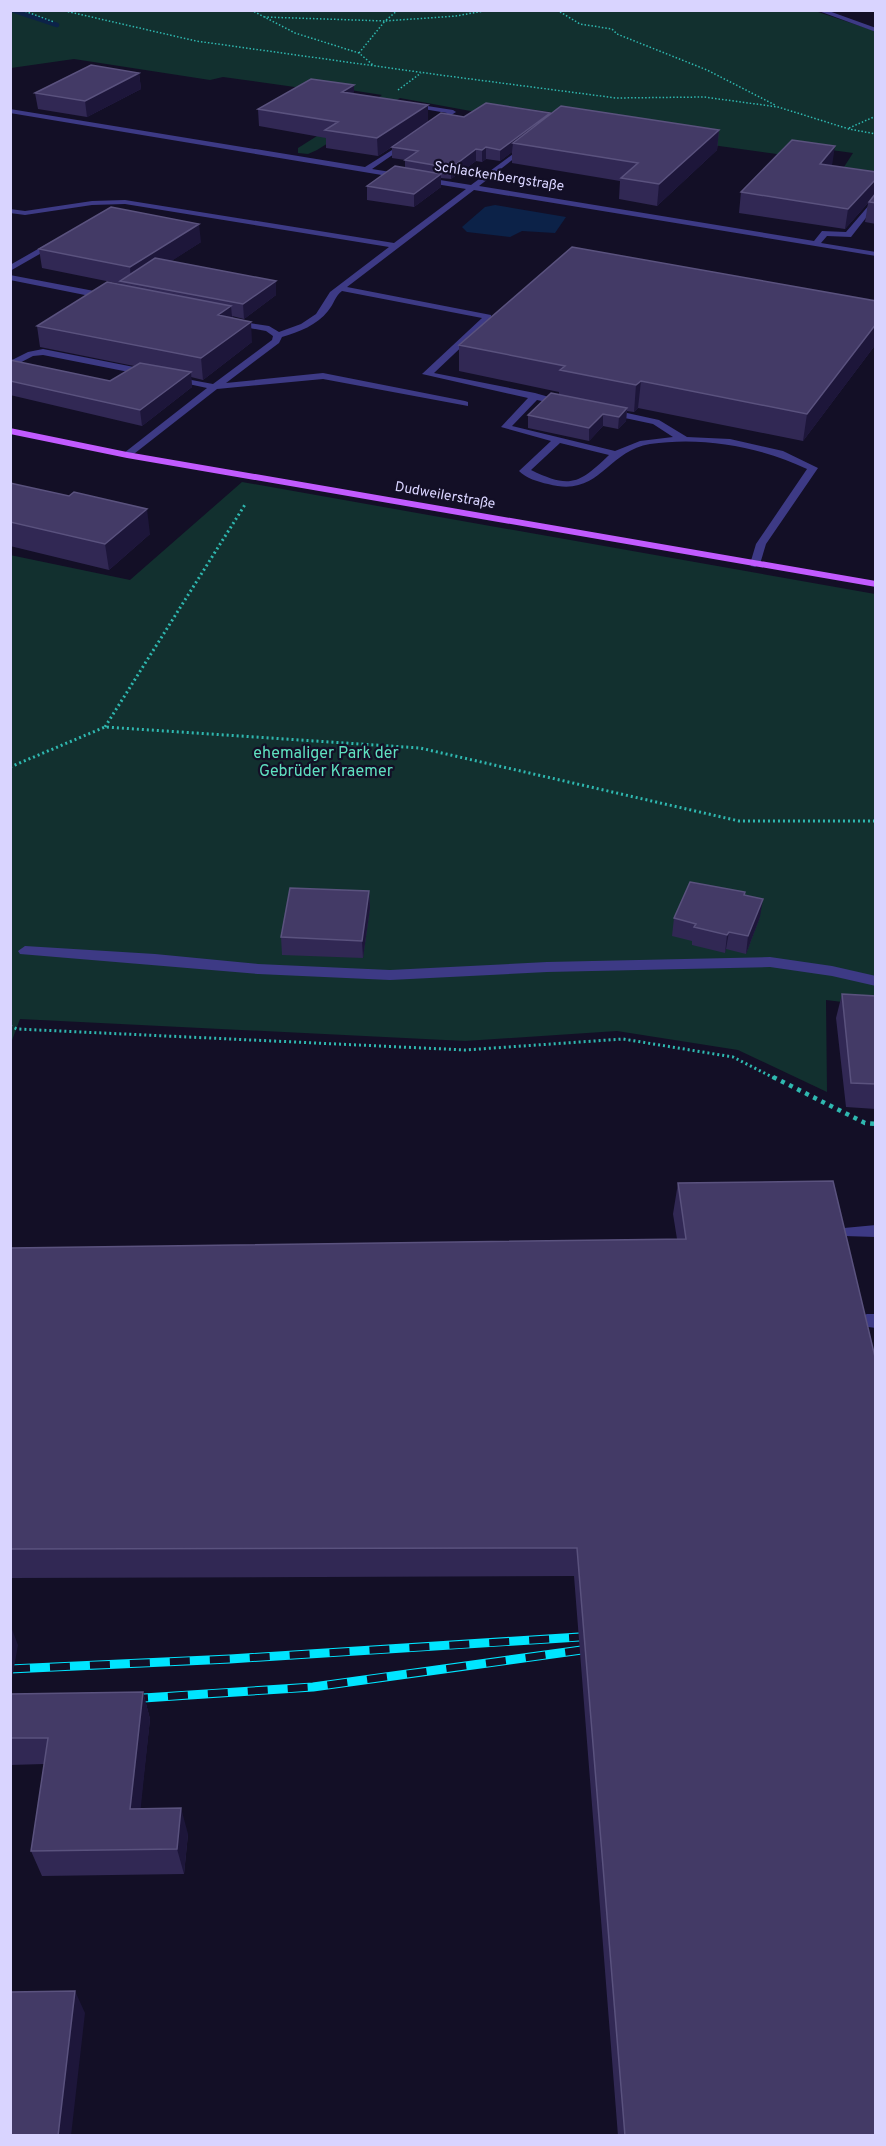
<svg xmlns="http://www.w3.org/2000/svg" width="886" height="2146" viewBox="0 0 886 2146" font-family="Overpass,sans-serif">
	<rect width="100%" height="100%" fill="#130f26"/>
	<path fill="#12302f" d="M10,11H815L875,31V171L844,167L853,153L795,145L784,155L562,124L573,115L491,104L476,112L400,98L317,150L308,154L298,153V148L382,95L325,86L309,89L223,77L210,80L74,59L11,68Z
		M242,482L875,594V1006L826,1000L827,1092L738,1050L617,1031L465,1041L20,1019L11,1043L10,555L130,580Z"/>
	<path fill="#0c2248" d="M495,205L566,217L555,233L522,231L510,237L467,232L462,227L485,207Z"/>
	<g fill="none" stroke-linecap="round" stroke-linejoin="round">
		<path stroke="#0c2248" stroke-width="4.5" d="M12,10L57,25"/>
		<path stroke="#2fb8b0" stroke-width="1.5" stroke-dasharray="1.5 2" stroke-linecap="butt" d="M22,10L54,22
			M61,10L196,41L440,75L616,98L704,97L778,107L849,129L876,134
			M251,10L295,33L359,53L373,65
			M557,10L580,24L612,29L617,34L707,70L775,105
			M264,17L385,21L398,10
			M359,53L385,21L456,16L489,10
			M398,90L421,73
			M849,128L876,116"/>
		<path stroke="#2fb8b0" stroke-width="3" stroke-dasharray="2 3" stroke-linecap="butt" d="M105,727L246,503
			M10,767L105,727L420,748L739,821H876
			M10,1026L17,1029L465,1050L623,1039L733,1057L776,1079"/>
		<path stroke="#2fb8b0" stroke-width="4.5" stroke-dasharray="4 5" stroke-linecap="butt" d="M773,1077L865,1123L876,1124"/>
		<path fill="#3d3a85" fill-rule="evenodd" d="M816,10H826L876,28V32Z
			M408,103L453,110L456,112L433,127L431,124L447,113L406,106Z
			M10,109L365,167L408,140L410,143L372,169L471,185L528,143L530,146L479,186L814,241L822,231L846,232L876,197V205L851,237L827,236L821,243L876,252V256L474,190L347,287L491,315V319L434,373L535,393L570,403L565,406L537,400L512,426L615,451L640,441L673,437L653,424L606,414V410L609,409L659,420L687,437L730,439L783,451L818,468L766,544L760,564L755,567L751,566L750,564L756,544L807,469C760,447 703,436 650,444C605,452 600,498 548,484C538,482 526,478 519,471L551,441L501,427L528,398L422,374L482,318L342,291C335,296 334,304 328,311C317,325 299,332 282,337L279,343L226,383L323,373L465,401L468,402V406L323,379L217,389L130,457H124V453L207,388L170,380V376L213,384L272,340L273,336L266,331L228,324V320L269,326L279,332L301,324L316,314L330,292L389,247L125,204L92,205L25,215L10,213V209L25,211L92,201L125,200L394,243L466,189L10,113ZM560,443L609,455C579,484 570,489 531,470Z
			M52,241L59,243L10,271V265Z
			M10,275L110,294L114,297L110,300L10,280Z
			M43,349L149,370L154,373L149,376L43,355L33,356L10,368V361L28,352Z
			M25,946L155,954L258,964L390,970L547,962L770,957L832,966L876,976V986L832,976L770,967L547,972L390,980L258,974L20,954L18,951Z
			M876,1225V1237L844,1236L842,1232L844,1228Z
			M867,1314H876V1328L861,1326L858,1321L861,1316Z"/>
		<path fill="#c25bff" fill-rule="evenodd" d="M10,428L127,452L876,581V587L127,458L10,434Z"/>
		<g stroke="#00e5ff" stroke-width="9">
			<path id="rail" d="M10,1669L230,1659L595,1636
				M128,1699L313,1687L596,1648"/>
		</g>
		<use href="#rail" stroke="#130f26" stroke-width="7" stroke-dasharray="20" stroke-linecap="butt"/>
	</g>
	<path fill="#312854" d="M139,73L141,89L87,117L38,109L35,93Z
		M354,85V94L428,105V122L464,117L550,115L719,130L717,150L657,206L619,199L620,181L512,163V152L500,161L486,159L482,162L476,161L451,179L441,178V187L414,207L367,200V186L405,168V160L392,158V147L378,156L326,148V138L259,126L258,109Z
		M832,166L876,172V224L865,222L868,203L845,229L739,213L741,192Z
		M201,242L171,261L276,281V295L244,319L232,316L252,342L203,380L191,377L192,387L142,426L10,395V360L110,381L134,366L40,347L37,326L121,284L42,268L39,249Z
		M876,301V344L803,441L638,408L634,412L627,411L626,421L618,429L603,426L589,441L528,428V415L559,395V392L459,371V345Z
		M10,483L150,534L109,570L10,546Z
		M369,891L370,908L363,958L282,955L281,937Z
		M744,895L760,917L746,954L726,949L725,953L692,945V941L672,936L674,918Z
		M842,994L876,996V1109L846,1107L836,1018Z
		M678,1183L876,2136H618L574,1576L10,1578V1248L677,1239L673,1214Z
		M143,1692L150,1719L140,1809L188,1834L184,1874L42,1876L31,1851L44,1764L10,1765V1694Z"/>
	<path fill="#1d163a" d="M139,73L141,89L87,117L85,101Z
		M354,85V103L342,92Z
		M428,105V123L378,156L377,138Z
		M550,113L549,124L513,143L512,152L500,161V150Z
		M719,130L717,150L657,206L659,184Z
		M835,146L832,166L820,164Z
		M486,147V159L482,162V150Z
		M476,149V161L451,179V168Z
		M441,174V187L414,207V194Z
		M876,179V195L868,203L845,229L848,209Z
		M199,224L201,242L136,284L131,283L130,267Z
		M276,281V295L244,319L243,304Z
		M231,306L233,327L218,315Z
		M251,322L252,342L203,380L201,358Z
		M876,324V344L803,441L807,414Z
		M191,372L192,387L142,426L140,410Z
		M641,381L638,408L634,412L636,385Z
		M627,408L626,421L618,429L619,417Z
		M603,414V426L589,441V428Z
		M147,509L150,534L109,570L105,544Z
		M369,891L370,908L363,958L362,941Z
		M763,899L760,917L746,954L748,936Z
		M729,932L726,949L725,953L727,935Z
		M10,1624L18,1645L10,1690Z
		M143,1692L150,1719L138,1834L130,1809Z
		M181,1808L188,1834L184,1874L177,1849Z
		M75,1991L85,2013L71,2136H58Z"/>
	<path fill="#433a66" stroke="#5a527e" stroke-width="1.5" d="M91,65L139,73L85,101L35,93Z
		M311,79L354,85L342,92L428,105L377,138L325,130L338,122L258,109Z
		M486,103L550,113L500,150L486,147L482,150L476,149L451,168L405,160L418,151L392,147L441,113L464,117Z
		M561,106L719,130L659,184L621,178L638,163L513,143Z
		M792,140L835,146L820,164L876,172V179L848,209L741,192Z
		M395,166L441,174L414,194L367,186Z
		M876,193V203L869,202Z
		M111,207L199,224L130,267L39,249Z
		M572,247L876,301V324L807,414L641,381L636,385L560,370L565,366L459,345Z
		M155,258L276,281L243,304L120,281Z
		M107,282L231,306L218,315L251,322L201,358L37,326Z
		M10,360L110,381L140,363L191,372L140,410L10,381Z
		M551,393L627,408L619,417L603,414L589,428L528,415Z
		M10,483L69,496L74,492L147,509L105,544L10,522Z
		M690,882L745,892L744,895L763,899L748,936L729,932L727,935L694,927L696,924L674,918Z
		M290,888L369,891L362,941L281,937Z
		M842,994L876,996V1084L851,1083Z
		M833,1181L876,1361V2136H625L577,1548L10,1549V1248L686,1239L678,1183Z
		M143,1692L130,1809L181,1808L177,1849L31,1851L48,1738H10V1694Z
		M75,1991L58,2136H10V1992Z"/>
	<g text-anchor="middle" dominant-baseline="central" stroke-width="4.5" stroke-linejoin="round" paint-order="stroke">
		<g font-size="14" fill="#d9d4ff" stroke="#130f26">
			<text transform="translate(499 177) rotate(9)">Schlackenbergstraße</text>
			<text transform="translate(445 496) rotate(10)">Dudweilerstraße</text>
		</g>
		<g font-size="16" fill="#5fe0c0" stroke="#130f26">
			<text x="326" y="754">ehemaliger Park der<tspan x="326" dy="18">Gebrüder Kraemer</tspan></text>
		</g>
	</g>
	<rect width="886" height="2146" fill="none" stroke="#d9d4ff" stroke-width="24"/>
</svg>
